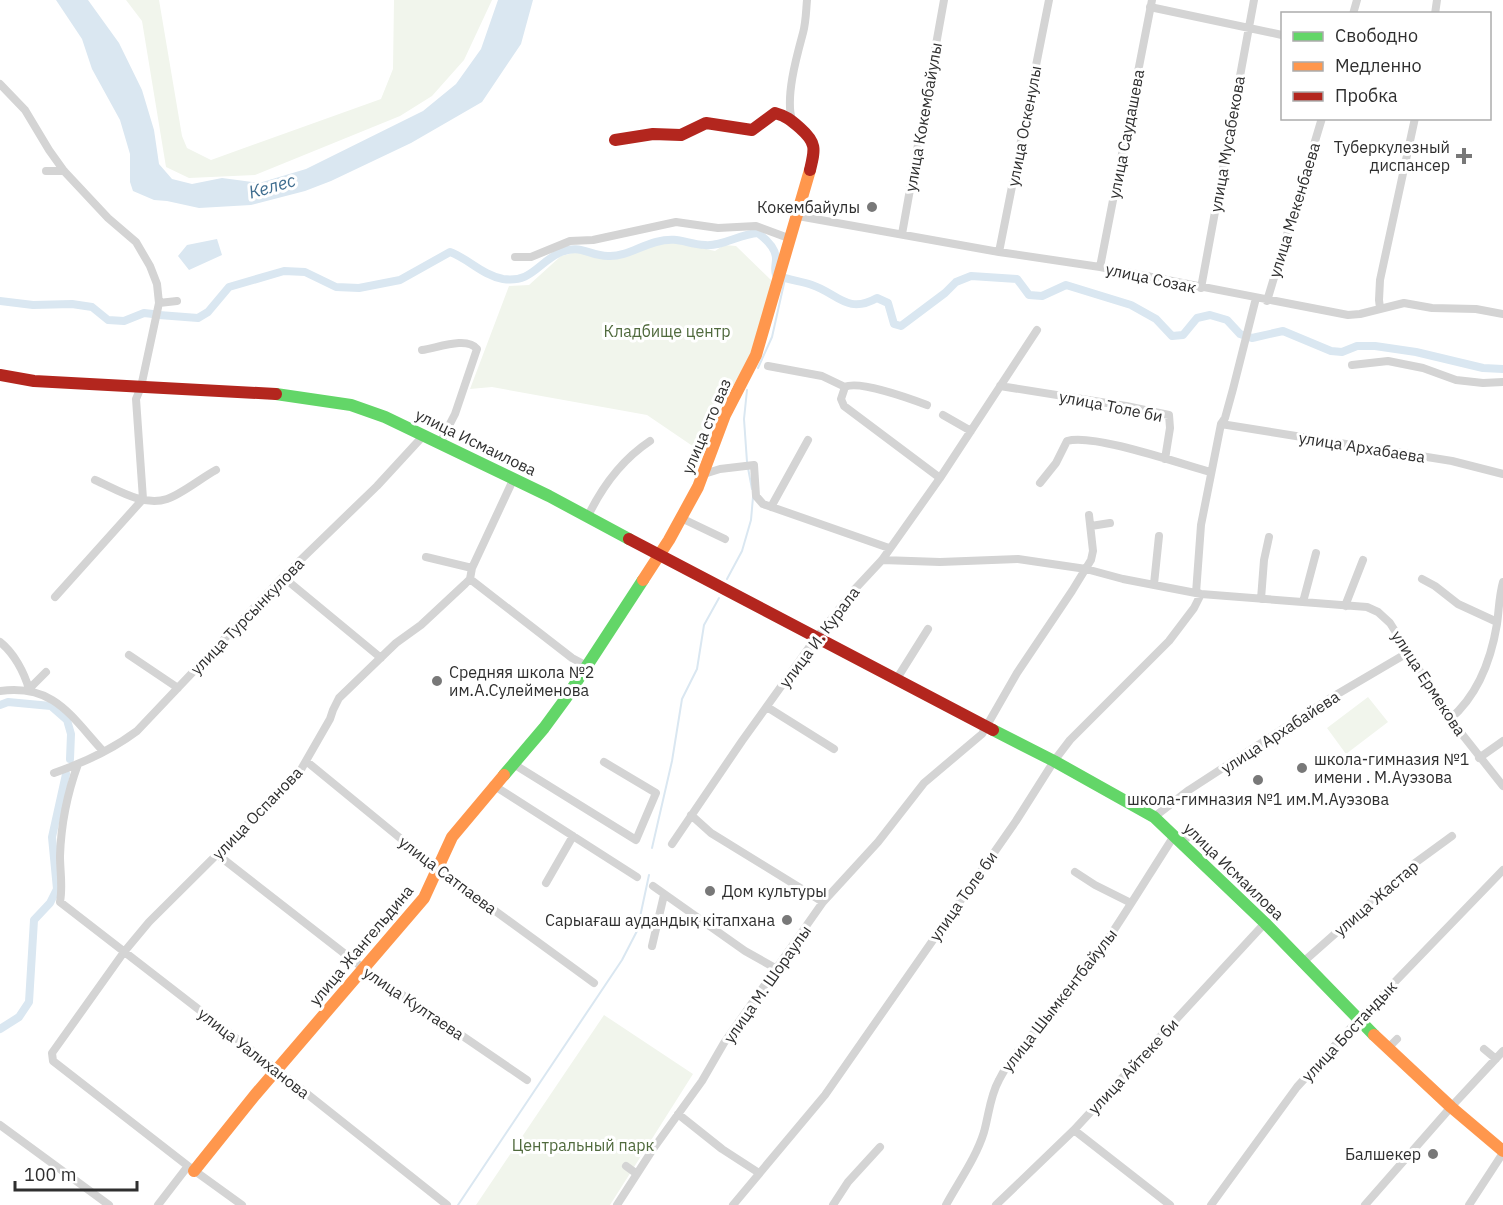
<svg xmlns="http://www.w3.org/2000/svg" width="1503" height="1205" viewBox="0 0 1503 1205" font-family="'IBM Plex Sans',sans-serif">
	<rect width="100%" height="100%" fill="#fff"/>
	<path fill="#f1f5ec" d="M126,0H159L182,136L187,148L211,160L381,99L393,69L394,0H492L464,60L432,96L400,116L255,175L189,178L166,167L142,21Z
		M671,241L715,251L724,245L736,246L772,281L754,349L697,449L647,415L492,387L470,389L509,286L529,285L561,256L581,251L610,259Z
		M1368,697L1388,722L1346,754L1327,728Z
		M604,1015L693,1074L610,1205H476Z"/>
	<path fill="#dae7f1" d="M56,0H88L119,43L142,90L154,130L159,164L172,179L192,184L222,178L259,183L306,169L423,111L456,84L481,49L498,0H533L521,44L482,102L411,143L331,181L305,191L251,205L199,208L167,201L154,200L133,191L130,182V154L120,120L92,69L82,39Z
		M217,239L222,255L189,270L178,256L187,245Z"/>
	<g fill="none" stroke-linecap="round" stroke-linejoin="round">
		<path stroke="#dae7f1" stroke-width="2" d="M758,368L772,337L785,279
			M747,390L744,419L747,462
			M748,468L752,489
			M727,579L742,551L751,520L753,497
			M652,848L672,761L682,699L697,669L704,625L719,598
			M458,1205L622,960L637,931L649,875"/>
		<path stroke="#dae7f1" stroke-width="8" d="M0,301L33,305L72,304L92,307L108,320L124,321L144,313L153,314
			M159,315L198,318L208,312L229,287L284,271L305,272L336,287L359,288L400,280L450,252C469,259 482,275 503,279C531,283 537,264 559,253C580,243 589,256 608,256C625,257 640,246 656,242C679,236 685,244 705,245C721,247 740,234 758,233C766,239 776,248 776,259C776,265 774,268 776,275C788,280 800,281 812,285C837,293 847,315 877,298L888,303L894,324L901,326L945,293L956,282L971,276L1017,279L1029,295L1042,296L1066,285L1131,305L1156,319L1172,336L1183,335L1197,318L1210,315L1227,320L1240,334L1252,338L1283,331L1331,351L1342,352L1357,346H1375L1416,352L1483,368L1503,369
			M0,705L8,702L51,706L67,720L71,734L70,759
			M0,1029L19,1017L29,1002L34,920L50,903L57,889L52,837L66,774"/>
		<path stroke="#d4d4d4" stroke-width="8" d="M1150,7L1282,35
			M1353,14L1357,0
			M1435,14L1437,0
			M0,84L25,110L49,150L64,171L108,218L136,242L150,266L157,284L159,303L141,387L136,399L143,499L55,597
			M792,120C785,97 797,55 803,33C806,22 806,11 807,0
			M46,171H64
			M798,216L999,252L1100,267L1348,315L1360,314L1404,303L1432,308L1476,309L1503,314
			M902,234L944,0
			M999,252L1049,0
			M515,257H531L570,241L593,240L676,222L718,228L756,226L791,239
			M1100,267L1152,0
			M1201,288L1254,0
			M1267,301L1322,118
			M159,303L177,301
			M1380,308L1379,300L1380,280L1415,118
			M422,350C437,348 467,336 477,349L455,414L440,443
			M1352,365L1388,361L1423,368L1456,380L1483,383L1503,382
			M768,366L822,376L845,387
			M1000,386L1126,406L1169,415L1170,428L1165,459
			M845,387L841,399L844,406L940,478
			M845,387C859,380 911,399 927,405
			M943,415L971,431
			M1221,424L1452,461L1503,474
			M704,474L720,469L754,465L756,496L763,504L889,548
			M95,480C116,489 143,507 167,499C182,494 201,478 216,470
			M1040,483L1056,463L1067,441C1093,433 1181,464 1210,472
			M771,507L808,440
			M588,516C602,487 623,459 650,441
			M681,518L725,539
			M1091,526L1110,523
			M426,557L472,568
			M882,560L940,562L1018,559L1086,569L1123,579L1201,594L1367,607L1378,612L1390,623L1450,719L1503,786
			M283,577L381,658
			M470,579L572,658L587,666
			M1422,579L1435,586L1458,604L1497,622
			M1154,584L1159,536
			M1196,593L1201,525L1221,424L1225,418L1233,389L1256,298
			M1261,599L1264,560L1269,537
			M1303,602L1316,553
			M1345,606L1363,560
			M0,642C14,653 24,672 29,689
			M129,655L178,688
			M896,680L928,629
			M29,689L46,672
			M0,691C54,684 70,715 103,751
			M767,707L834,749
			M1450,719C1478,695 1491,660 1497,624C1499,610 1499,596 1503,582
			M1479,758L1503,741
			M306,761L439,870L594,983
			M512,763L636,840L656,793L604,762
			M78,764C67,794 61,825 60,856C60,872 63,886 60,902L277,1070L447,1205
			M54,773C83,763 113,749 137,731L283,577L377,486L424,435
			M493,785L637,877
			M691,815L711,833L823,902
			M1154,817L1189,790L1329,699L1409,652
			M1180,842L1195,833
			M672,844L742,741L810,646L854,590L882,560L940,478L1037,330
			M218,855L363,968L527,1080
			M1075,872L1095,885L1131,903
			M546,883L573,836
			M653,886L745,951L777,969
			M652,946L664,895
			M1302,963L1415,863L1452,836
			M1388,1048L1397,1039
			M1484,1049L1496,1059
			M678,1114L722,1149L759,1173
			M0,1125L109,1205
			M1074,1130L1170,1205
			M626,1166L637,1174
			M158,1205L188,1166
			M242,1205L188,1166L53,1061L52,1053L124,952L149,922L299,773L330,719L333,710L339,698L396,643L421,625L465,584L470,579L472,568L514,478
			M617,1205L653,1149L702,1081L724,1043L823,902L878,842L924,783L982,734L1017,673L1072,591L1091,560L1093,551L1089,515
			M733,1205L825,1095L1016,821L1054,761L1070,740L1169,641L1194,608L1201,594
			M833,1205L848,1182L880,1147
			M946,1205C959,1181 976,1158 984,1132C989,1114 990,1096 999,1080C1017,1045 1050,1019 1073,988C1110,940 1141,887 1174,836
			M996,1205L1074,1130L1265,923
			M1211,1205L1297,1087L1358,1020L1503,870
			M1365,1205L1451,1107L1503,1051
			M1469,1205L1503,1153"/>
		<path stroke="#63d668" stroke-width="12" d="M276,394L351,405L385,417L549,496L629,539
			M993,730L1054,761L1154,817L1265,923L1374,1035
			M504,775L544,728L566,698L643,580"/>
		<path stroke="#ff974d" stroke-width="12" d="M643,580L669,540L698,487L725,415L756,355L810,170
			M1374,1035L1451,1107L1503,1151
			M194,1171L255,1095L424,898L452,837L504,775"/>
		<path stroke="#b3261e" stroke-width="12" d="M615,140L653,134L681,135L706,123L752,130L775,113C786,116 791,120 800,128C817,143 815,149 810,170
			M0,375L34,381L276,394
			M629,539L993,730"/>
	</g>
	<g fill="#787878" stroke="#fff" stroke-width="2">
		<path d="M1461 147h6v6h6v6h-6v6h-6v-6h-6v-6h6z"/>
		<circle cx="872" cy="207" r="6"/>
		<circle cx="437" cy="681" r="6"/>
		<circle cx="1302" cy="768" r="6"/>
		<circle cx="1258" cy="780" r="6"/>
		<circle cx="710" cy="891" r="6"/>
		<circle cx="787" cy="920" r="6"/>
		<circle cx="1433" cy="1154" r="6"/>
	</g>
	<g text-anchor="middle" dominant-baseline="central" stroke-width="6" stroke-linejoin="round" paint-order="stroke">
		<g font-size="16" fill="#2f2f2f" stroke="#fff">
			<text transform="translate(923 117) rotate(-80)">улица Кокембайулы</text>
			<text transform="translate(1024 126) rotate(-79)">улица Оскенулы</text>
			<text transform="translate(1126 134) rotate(-79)">улица Саудашева</text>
			<text transform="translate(1227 144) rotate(-80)">улица Мусабекова</text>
			<text transform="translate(1294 210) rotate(-73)">улица Мекенбаева</text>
			<text transform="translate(1151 278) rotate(12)">улица Созак</text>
			<text transform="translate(1111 406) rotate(11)">улица Толе би</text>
			<text transform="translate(706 426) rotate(-67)">улица сто ваз</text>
			<text transform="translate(476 442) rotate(26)">улица Исмаилова</text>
			<text transform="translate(1362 447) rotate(9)">улица Архабаева</text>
			<text transform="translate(247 616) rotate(-46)">улица Турсынкулова</text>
			<text transform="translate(819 637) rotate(-53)">улица И. Курала</text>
			<text transform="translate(1429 683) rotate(57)">улица Ермекова</text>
			<text transform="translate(1280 732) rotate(-33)">улица Архабайева</text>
			<text transform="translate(257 813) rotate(-46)">улица Оспанова</text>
			<text transform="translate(1234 871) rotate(44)">улица Исмаилова</text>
			<text transform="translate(448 875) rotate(37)">улица Сатпаева</text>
			<text transform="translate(963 896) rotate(-55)">улица Толе би</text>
			<text transform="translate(1376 898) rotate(-41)">улица Жастар</text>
			<text transform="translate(361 945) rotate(-50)">улица Жангельдина</text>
			<text transform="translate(767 984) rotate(-55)">улица М. Шораулы</text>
			<text transform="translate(1059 1000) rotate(-52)">улица Шымкентбайулы</text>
			<text transform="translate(414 1003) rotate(34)">улица Култаева</text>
			<text transform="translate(1349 1031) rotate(-47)">улица Бостандык</text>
			<text transform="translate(254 1053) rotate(38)">улица Уалиханова</text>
			<text transform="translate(1133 1066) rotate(-47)">улица Айтеке би</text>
		</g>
		<g font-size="16" fill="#2f2f2f" stroke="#fff" text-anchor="end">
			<text x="1450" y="147">Туберкулезный<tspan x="1450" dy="18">диспансер</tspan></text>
			<text x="860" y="207">Кокембайулы</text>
			<text x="449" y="672" text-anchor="start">Средняя школа №2<tspan x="449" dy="18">им.А.Сулейменова</tspan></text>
			<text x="1314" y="759" text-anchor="start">школа-гимназия №1<tspan x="1314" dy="18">имени . М.Ауэзова</tspan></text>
			<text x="1258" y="799" text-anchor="middle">школа-гимназия №1 им.М.Ауэзова</text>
			<text x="722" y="891" text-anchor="start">Дом культуры</text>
			<text x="775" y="920">Сарыағаш аудандық кітапхана</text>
			<text x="1421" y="1154">Балшекер</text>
		</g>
		<g font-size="16" fill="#506a3d" stroke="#fff">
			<text x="667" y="331">Кладбище центр</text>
			<text x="583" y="1145">Центральный парк</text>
		</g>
		<g font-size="18" font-style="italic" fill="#3f6d8f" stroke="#fff">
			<text transform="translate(272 186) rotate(-16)">Келес</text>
		</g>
	</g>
	<rect x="1281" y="12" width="210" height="108" fill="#ffffff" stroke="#acacac" stroke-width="1.5"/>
	<rect x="1293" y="32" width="30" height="9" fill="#63d668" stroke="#acacac" stroke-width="1.5"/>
	<text x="1335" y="42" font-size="18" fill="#2f2f2f">Свободно</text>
	<rect x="1293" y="62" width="30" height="9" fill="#ff974d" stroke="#acacac" stroke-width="1.5"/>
	<text x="1335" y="72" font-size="18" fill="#2f2f2f">Медленно</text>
	<rect x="1293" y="92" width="30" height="9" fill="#b3261e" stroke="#acacac" stroke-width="1.5"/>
	<text x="1335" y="102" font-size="18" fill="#2f2f2f">Пробка</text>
	<path d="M15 1181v9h122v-9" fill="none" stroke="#2f2f2f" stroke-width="3"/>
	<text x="24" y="1181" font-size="18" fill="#2f2f2f" stroke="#ffffff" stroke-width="4.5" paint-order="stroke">100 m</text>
</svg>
